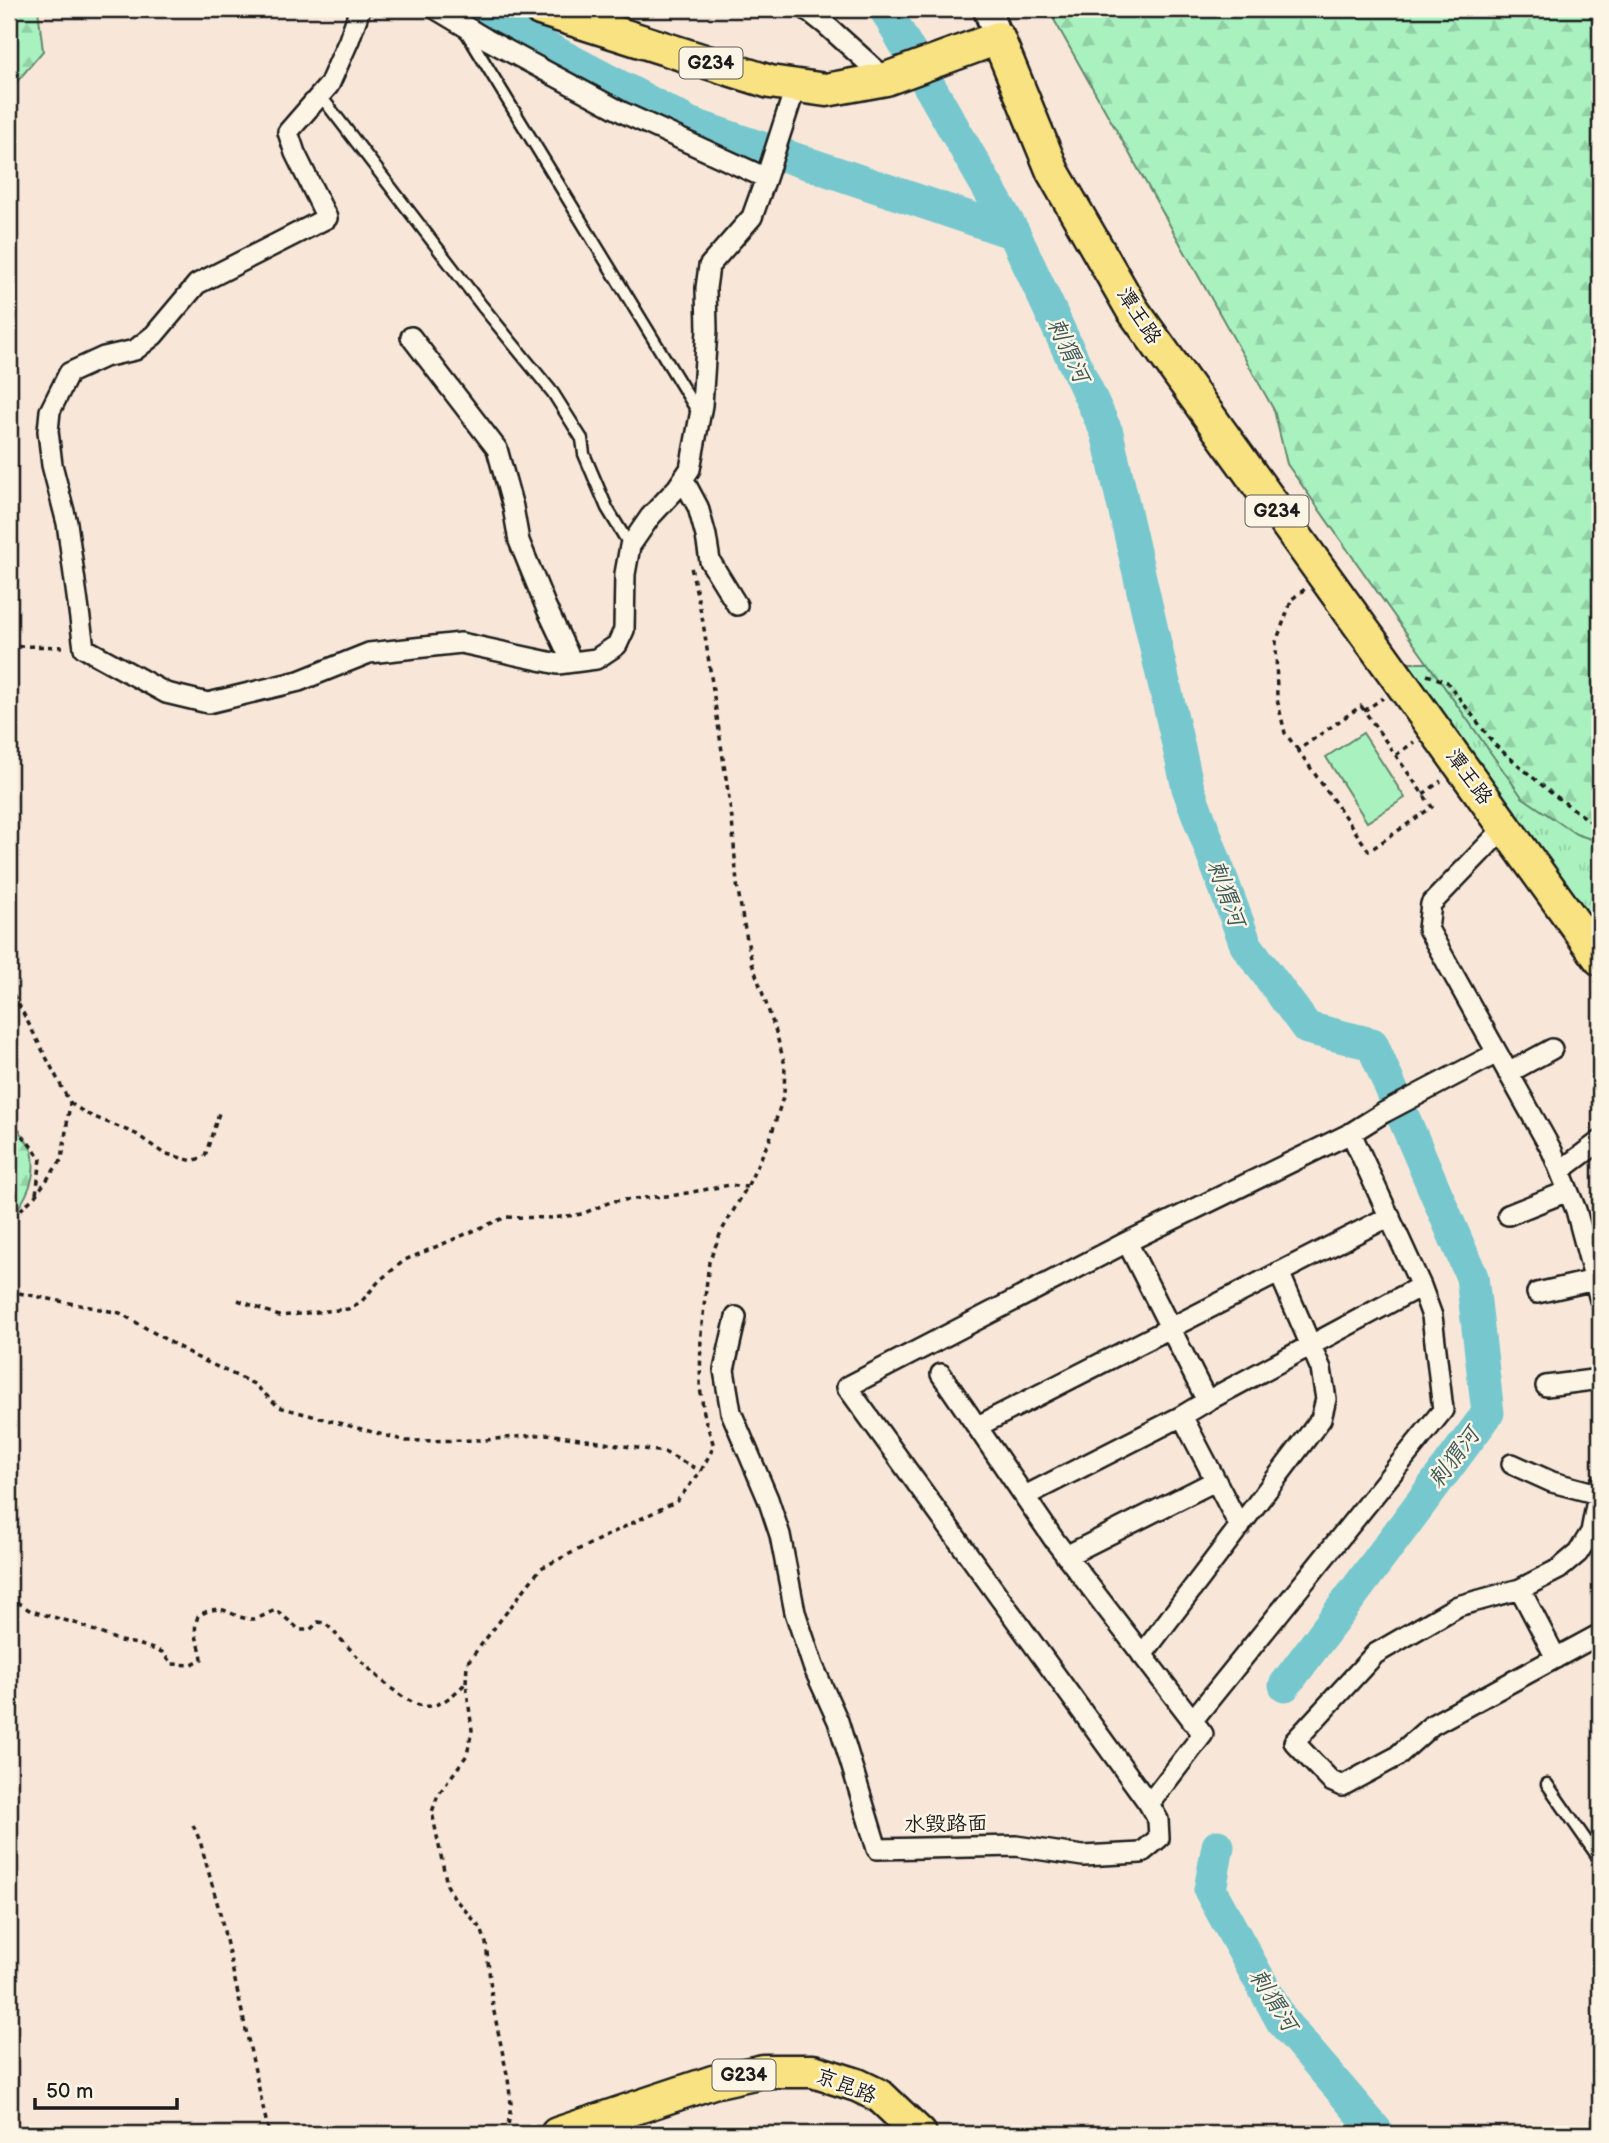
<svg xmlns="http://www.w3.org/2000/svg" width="1609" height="2143" viewBox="0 0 1609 2143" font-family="'Balsamiq Sans','LXGW WenKai TC',sans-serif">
	<defs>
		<pattern id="grass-tufts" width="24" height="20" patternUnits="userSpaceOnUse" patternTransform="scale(1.75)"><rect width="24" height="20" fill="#a9f2c0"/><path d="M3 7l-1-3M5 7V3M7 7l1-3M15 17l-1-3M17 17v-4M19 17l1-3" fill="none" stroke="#91cfa4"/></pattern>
		<pattern id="forest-firs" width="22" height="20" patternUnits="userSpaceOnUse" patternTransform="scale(1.75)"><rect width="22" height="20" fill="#a9f2c0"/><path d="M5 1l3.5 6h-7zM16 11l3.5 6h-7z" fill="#91cfa4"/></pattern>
	</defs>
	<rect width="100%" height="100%" fill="#f8e7d9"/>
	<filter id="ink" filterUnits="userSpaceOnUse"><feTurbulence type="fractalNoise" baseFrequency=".0143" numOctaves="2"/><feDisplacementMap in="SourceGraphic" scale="14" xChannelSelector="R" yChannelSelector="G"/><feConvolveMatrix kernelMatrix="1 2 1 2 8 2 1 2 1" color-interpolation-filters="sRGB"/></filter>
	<g filter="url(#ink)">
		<path fill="url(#grass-tufts)" stroke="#62876e" stroke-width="2" d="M1600,646V932L1402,663H1437Z"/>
		<path fill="url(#forest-firs)" stroke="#62876e" stroke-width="2" d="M9,9H38L43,51L9,91Z
			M1048,9H1600V842L1576,834L1522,797L1287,464L1274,410Z
			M9,1123H13C18,1131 29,1142 32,1151C38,1177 26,1201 9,1219Z"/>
		<path fill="#a9f2c0" stroke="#62876e" stroke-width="2" d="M1363,733L1405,798L1367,822L1326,757Z"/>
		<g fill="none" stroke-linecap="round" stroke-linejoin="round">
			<path stroke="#77c8ce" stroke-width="33" d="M473,9L691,124L1014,233
				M885,9L1014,233L1107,433L1188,788L1246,945L1307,1028L1372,1044L1472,1277L1488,1413L1285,1685
				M1218,1846L1210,1890L1282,2021L1379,2134"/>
			<g stroke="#1c1c1c" stroke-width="15">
				<path id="service" d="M466,32L699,414
					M320,95L482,306L553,393L582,439L584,454L607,508L630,546
					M1547,1784L1600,1860"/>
			</g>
			<g stroke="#1c1c1c" stroke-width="24">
				<path id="minor" d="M360,9L349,40L329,85L288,132L295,153L327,218L197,284L154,335L135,350L104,357L69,373L50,411L48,431L52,465L67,523L84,648L166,693L208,703L299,681L369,653L461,643L558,664L596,659L617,645L624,630L625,574L630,546L650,517L677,488L690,469L702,405L707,330L706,288L709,266L752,217L766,178L624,113L486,39L436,9
					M806,9L825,24L886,79
					M766,178L796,85
					M411,337L497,449L513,507L519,541L546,607L572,662
					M683,479L698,507L706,536L710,561L737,605
					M1505,827L1431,904L1428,929L1552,1151L1576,1210L1600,1300
					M1508,1073L1552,1049
					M1560,1171L1600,1141
					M1508,1215L1568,1191
					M1127,1242L1207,1401L1182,1416L1240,1527
					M1537,1293L1595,1280
					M736,1317L724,1370L731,1412L768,1499L780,1535L795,1612L813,1666L838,1721L877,1849L1016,1846L1083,1856L1141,1853L1159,1838L1158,1820L1149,1804L847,1387L1127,1242L1351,1133L1383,1113L1497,1053
					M941,1374L1055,1541L1203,1734L1149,1804
					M1546,1386L1600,1379
					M1207,1401L1421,1286
					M978,1426L1390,1216
					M1512,1464L1552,1482L1598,1494
					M1600,1484L1591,1532L1578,1553L1559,1569L1520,1589L1458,1606L1375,1654L1294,1742L1331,1781L1342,1786L1396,1757L1432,1725L1600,1634
					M1025,1496L1182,1416
					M1066,1556L1215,1481
					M1520,1589L1556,1658
					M1142,1655L1321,1419L1326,1399L1321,1369L1279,1272
					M1192,1721L1443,1410L1432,1316L1421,1286L1351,1133"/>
			</g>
			<g stroke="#1c1c1c" stroke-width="32">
				<path id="secondary" d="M987,9L998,38"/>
			</g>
			<g stroke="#1c1c1c" stroke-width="37">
				<path id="trunk" d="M540,9L770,82L826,90L886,79L998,38L1053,172L1132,309L1600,959
					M557,2134L713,2082L763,2071H813L857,2085L880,2096L920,2134"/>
			</g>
			<path stroke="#1c1c1c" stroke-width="3.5" stroke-dasharray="5 5" stroke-linecap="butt" d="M9,651L21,646L65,647
				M1427,675L1447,682L1495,745L1550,792L1594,824L1600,831
				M1361,706L1432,807L1369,851L1298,750Z
				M1364,711L1383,698
				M1298,750L1285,733L1277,699L1276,642L1292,599L1305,589
				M1396,755L1414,742
				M1423,794L1441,781
				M9,986L70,1103L62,1159L35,1196L9,1221
				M70,1103L87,1114L136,1134L163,1153L193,1161L205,1156L219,1113
				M9,1121L13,1123L41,1159L36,1194
				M9,1291L120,1313L196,1357L254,1384L279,1407L406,1441L485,1440L547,1434L664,1452L701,1471
				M238,1300L279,1316L348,1309L361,1302L380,1280L405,1260L506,1217L553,1218L582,1214L613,1201L676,1195L730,1185L747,1187
				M9,1597L31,1611L75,1623L120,1641L138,1644L162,1652L172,1664L190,1665L202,1659C200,1640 191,1636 198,1616C226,1599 230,1620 254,1619C261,1618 269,1612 276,1610L300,1630H310L318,1622L325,1623C346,1643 402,1711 430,1706C445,1704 456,1692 466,1683
				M193,1825L200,1841L220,1913L269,2134
				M507,2134L511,2104L508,2079L493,2007L486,1943L481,1928L455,1899L447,1885L432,1812L438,1795L467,1755L472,1730L466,1683L467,1663L541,1568L677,1501L701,1471L714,1446L705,1419L700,1388L701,1333L709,1262L721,1232L747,1187L770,1139L784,1094L785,1065L775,1029L752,963L743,920L737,884L732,819L703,622L691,567"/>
			<use href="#service" stroke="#fcf5e5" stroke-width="10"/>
			<use href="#minor" stroke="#fcf5e5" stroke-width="19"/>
			<use href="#secondary" stroke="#fcf5e5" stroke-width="26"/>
			<use href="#trunk" stroke="#f8e281" stroke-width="32"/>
		</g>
	</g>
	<g text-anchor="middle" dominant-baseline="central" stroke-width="5" stroke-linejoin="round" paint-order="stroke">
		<g fill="#fcf5e5" stroke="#5f5d58" stroke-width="2">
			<rect x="679.5" y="47.5" width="63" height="31" rx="5"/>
			<rect x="1245.5" y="495.5" width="63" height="31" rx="5"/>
			<rect x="712.5" y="2059.5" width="63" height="31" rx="5"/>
		</g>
		<g font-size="19" font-weight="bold" fill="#1c1c1c">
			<text x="711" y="63">G234</text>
			<text x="1277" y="511">G234</text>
			<text x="744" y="2075">G234</text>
		</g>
		<g font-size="21" fill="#1c1c1c" stroke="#fcf5e5">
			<text transform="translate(1139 316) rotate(57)">潭王路</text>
			<text transform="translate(1469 777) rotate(54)">潭王路</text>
			<text transform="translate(946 1824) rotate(-1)">水毁路面</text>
			<text transform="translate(846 2086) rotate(21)">京昆路</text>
		</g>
		<g font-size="23" font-style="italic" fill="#3c585a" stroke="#fcf5e5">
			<text transform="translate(1068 350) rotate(65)">刺猬河</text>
			<text transform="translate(1226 893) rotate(70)">刺猬河</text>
			<text transform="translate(1454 1458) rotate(-53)">刺猬河</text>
			<text transform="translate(1273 2000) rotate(58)">刺猬河</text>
		</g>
	</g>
	<rect width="1609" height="2143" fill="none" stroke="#fcf5e5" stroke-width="35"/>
	<rect x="18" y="18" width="1574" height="2108" fill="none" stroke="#1c1c1c" stroke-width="2.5" filter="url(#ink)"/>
	<path d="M35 2098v10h142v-10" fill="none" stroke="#1c1c1c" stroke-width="3.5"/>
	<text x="46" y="2098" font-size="21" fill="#1c1c1c" stroke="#fcf5e5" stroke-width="5" paint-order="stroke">50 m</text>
</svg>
